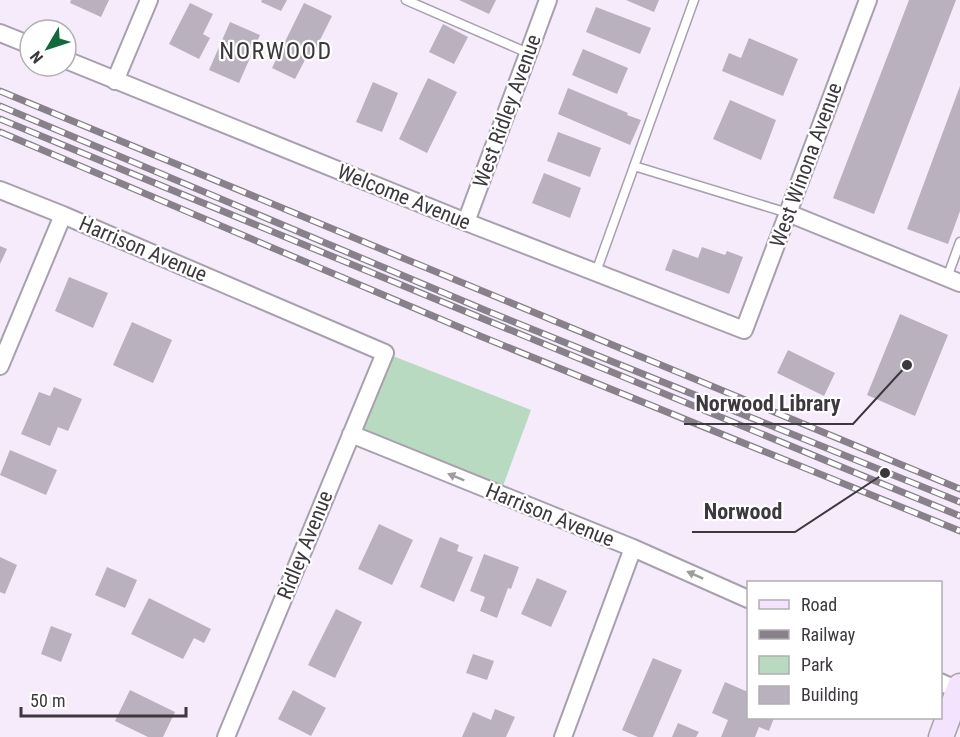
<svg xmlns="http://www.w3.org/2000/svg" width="960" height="737" viewBox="0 0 960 737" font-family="'Roboto Condensed',sans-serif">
	<rect width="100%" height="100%" fill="#f5ebfa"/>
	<path fill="#b7dac1" d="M385,353L531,410L500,494L351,434Z"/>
	<path fill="#bab1bf" d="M71,0H109L101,17L70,3Z
		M262,0H287L281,11L261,2Z
		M459,0H496L489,14Z
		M626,0H659L654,12Z
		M909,0H956L874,214L833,198Z
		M190,3L213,14L203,34L210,38L199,59L169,44Z
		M304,3L332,16L310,60L306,58L295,79L272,68Z
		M596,7L651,28L640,54L586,32Z
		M230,22L260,35L239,83L209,70Z
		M443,24L468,37L454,64L429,52Z
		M749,38L798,59L783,96L722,71L729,53L741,58Z
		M583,49L628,68L617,94L572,75Z
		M428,78L457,92L427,153L399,139Z
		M373,82L398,93L382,132L356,122Z
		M960,86V211L948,244L907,229Z
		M568,88L628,113L627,115L641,120L630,145L558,114Z
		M730,100L776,120L761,160L713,139Z
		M558,132L601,148L590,177L547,161Z
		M544,173L581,188L570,218L532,203Z
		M0,246L7,249L0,264Z
		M702,247L725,255L727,251L743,257L729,294L665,270L673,249L698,258Z
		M69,277L108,293L93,328L55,311Z
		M900,314L948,335L915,416L867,395Z
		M132,322L172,340L153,383L113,365Z
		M788,350L835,373L824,396L777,373Z
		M54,387L82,399L68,431L58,427L50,446L21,434L39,392L50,396Z
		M10,450L57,470L46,495L0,475Z
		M379,524L413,540L392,585L358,569Z
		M440,537L459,545L457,551L473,557L454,602L420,587Z
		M484,554L519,567L511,589L508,588L497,618L480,611L485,597L470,591Z
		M0,557L17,565L5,594L0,592Z
		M107,567L137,580L125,608L95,595Z
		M537,578L567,591L551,627L521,614Z
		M149,598L211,629L204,643L194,638L183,659L131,634Z
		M336,609L362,622L335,678L308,665Z
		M51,626L72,634L61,662L41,654Z
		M473,654L494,661L487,680L466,673Z
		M653,658L682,670L653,737H638L622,730Z
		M725,682L748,692V718H774L769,731L759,727L755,737H721L728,720L712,713Z
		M130,690L175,712L163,737H148L115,721Z
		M293,690L326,708L311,736L278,719Z
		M495,709L515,717L506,737H462L473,712L491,720Z
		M678,723L699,732L696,737H672Z"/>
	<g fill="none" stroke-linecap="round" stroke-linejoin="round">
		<g stroke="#a9a0ae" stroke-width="11">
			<path id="lane" d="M406,0L528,53
				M634,166L788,213
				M596,272L694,0
				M947,278L960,242"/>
		</g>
		<g stroke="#a9a0ae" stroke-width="20">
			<path id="street" d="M0,33L30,45
				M66,60L466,222L744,330L868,0
				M115,81L149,0
				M0,190L63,215L385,353L226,737
				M788,213L960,283
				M466,222L548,0
				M0,366L63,215
				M351,434L633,548L748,599
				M940,682L958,690
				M563,737L633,548"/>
		</g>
		<g stroke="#a9a0ae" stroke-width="27">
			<path id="secondary" d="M941,737L960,686"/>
		</g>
		<use href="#lane" stroke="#fff" stroke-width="8"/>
		<use href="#street" stroke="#fff" stroke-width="16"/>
		<use href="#secondary" stroke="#f4e3fe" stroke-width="24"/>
		<g stroke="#88818b" stroke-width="7">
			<path id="rail" d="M0,91L960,489
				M0,106L487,311L960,502
				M0,119L960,516
				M0,132L480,336L960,531"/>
		</g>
		<use href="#rail" stroke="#fff" stroke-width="4.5" stroke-dasharray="14" stroke-linecap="butt"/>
	</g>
	<defs><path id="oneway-solid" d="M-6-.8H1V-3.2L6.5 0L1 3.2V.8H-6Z" transform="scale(1.5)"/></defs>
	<g fill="#9e9c9e">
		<use href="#oneway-solid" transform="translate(456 477) rotate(-158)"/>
		<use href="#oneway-solid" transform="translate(695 575) rotate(-156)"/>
	</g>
	<g text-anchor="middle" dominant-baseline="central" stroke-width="4.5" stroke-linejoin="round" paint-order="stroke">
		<g font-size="21" fill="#3c383e" stroke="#fff">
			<text transform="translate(507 111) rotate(-70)">West Ridley Avenue</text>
			<text transform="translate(806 165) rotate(-70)">West Winona Avenue</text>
			<text transform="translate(404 197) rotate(22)">Welcome Avenue</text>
			<text transform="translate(143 249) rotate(23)">Harrison Avenue</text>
			<text transform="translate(550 515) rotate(22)">Harrison Avenue</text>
			<text transform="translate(305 545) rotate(-68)">Ridley Avenue</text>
		</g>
		<g font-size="24" letter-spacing="1.5" fill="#3c383e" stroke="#fff">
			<text x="276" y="51">NORWOOD</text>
		</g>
	</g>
	<path fill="none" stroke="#3c383e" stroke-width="2" d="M907 365L853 424H684M885 473L795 532H692"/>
	<g fill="#3c383e" stroke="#fff" stroke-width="2">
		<circle cx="907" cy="365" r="6"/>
		<circle cx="885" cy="473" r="6"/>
	</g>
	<g font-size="22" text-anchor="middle" font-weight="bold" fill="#3c383e" stroke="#fff" stroke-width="4.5" stroke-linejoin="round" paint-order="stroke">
		<text x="768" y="411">Norwood Library</text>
		<text x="743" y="519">Norwood</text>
	</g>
	<rect x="747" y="581" width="195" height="138" fill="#ffffff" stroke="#b1afb2" stroke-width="1.5"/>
	<rect x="759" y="600" width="30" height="9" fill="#f4e3fe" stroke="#b1afb2" stroke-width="1.5"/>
	<text x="801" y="611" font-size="18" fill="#3c383e">Road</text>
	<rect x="759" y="630" width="30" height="9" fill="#88818b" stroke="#b1afb2" stroke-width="1.5"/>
	<text x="801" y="641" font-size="18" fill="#3c383e">Railway</text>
	<rect x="759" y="656" width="30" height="18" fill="#b7dac1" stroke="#b1afb2" stroke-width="1.5"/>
	<text x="801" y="671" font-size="18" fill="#3c383e">Park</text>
	<rect x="759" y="686" width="30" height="18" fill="#bab1bf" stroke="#b1afb2" stroke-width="1.5"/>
	<text x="801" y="701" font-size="18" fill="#3c383e">Building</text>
	<g transform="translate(48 48) rotate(231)"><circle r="28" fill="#ffffff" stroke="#b1afb2" stroke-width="1.5"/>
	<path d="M0-4.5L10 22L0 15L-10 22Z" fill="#12693b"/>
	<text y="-9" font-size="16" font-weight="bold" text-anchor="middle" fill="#3c383e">N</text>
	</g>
	<path d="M21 707v9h165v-9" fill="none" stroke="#3c383e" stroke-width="3"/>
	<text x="30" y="707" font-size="18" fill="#3c383e" stroke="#ffffff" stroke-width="4.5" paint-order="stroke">50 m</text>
</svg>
